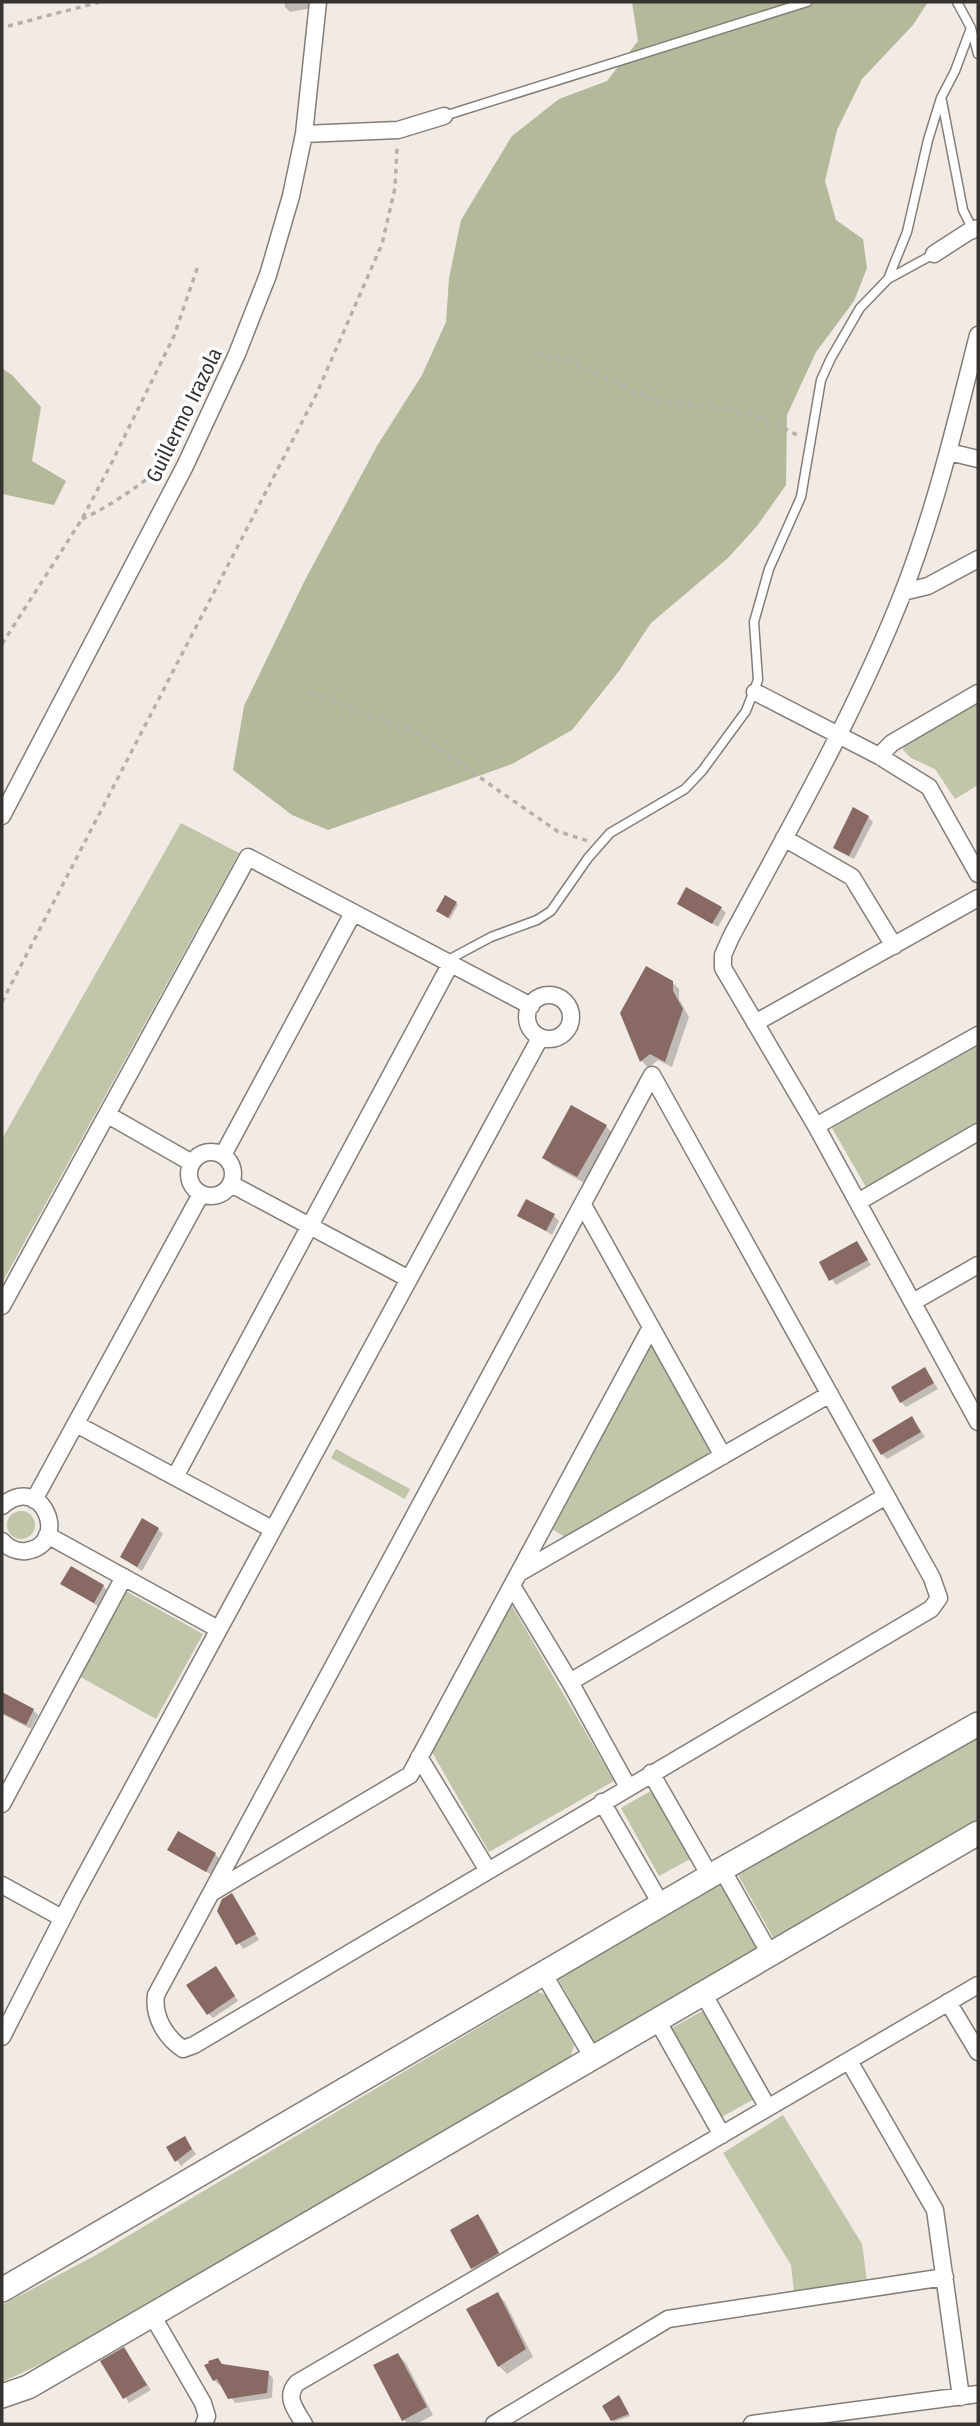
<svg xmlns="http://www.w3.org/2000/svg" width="980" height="2426" viewBox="0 0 980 2426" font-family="'Fira Sans Condensed',sans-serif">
	<rect width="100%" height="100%" fill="#f1eae5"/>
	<path fill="#c1c6a9" d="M978,702V785L955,799L935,769L911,758L903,750L905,742Z
		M181,823L239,853L2,1283V1139Z
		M978,1046V1121L866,1187L832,1128Z
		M652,1342L711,1452L565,1537L552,1529Z
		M336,1449L410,1489L405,1499L331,1458Z
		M7 1525a14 14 0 1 1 28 0a14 14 0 1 1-28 0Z
		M124,1590L203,1634L156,1719L77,1675Z
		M511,1604L614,1781L489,1852L432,1752Z
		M978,1735V1821L775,1941L738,1875Z
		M654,1789L692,1858L659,1876L621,1808Z
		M720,1884L757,1948L594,2042L557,1977Z
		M538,1992L548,1996L574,2046L570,2058L69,2351L2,2382V2305L96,2255Z
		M704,2010L754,2099L720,2118L670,2029Z
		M783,2115L862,2244L867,2281L794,2292L791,2265L723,2153Z"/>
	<path fill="#b4b99a" d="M632,2H928L913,25L862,79L837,130L825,181L836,220L863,239L867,268L854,301L816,352L787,415L786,485L757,526L728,558L651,623L619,671L572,730L512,764L328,830L292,815L233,770L244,706L305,580L377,446L422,375L446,322L449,278L461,220L512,136L559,99L607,81L638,41Z
		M2,368L12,375L41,407L32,461L66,481L54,505L2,494Z"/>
	<path fill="#0003" d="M284,2H310L311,8L290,12L285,7Z
		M868,817L873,822L854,859L840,852L835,848Z
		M456,903L458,905L450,919L440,913Z
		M679,904L721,908L726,913L718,927Z
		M672,982L679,989V999L689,1017L672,1067L658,1060L648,1068L642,1061L622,1013Z
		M606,1126L613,1134L586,1184L552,1165L545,1157Z
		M520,1215L554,1216L559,1221L552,1235Z
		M857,1243L871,1265L836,1285L821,1263Z
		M925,1369L938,1389L906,1407L901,1402Z
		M912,1418L925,1437L887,1459L882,1454Z
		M158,1529L163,1534L142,1571L122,1557Z
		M62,1584L103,1586L108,1591L99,1607Z
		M2,1694L33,1710L38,1715L31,1729L2,1714Z
		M169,1850L215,1854L220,1859L212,1875Z
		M231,1895L259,1940L243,1949L219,1911Z
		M220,1973L238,2001L213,2018L208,2013Z
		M184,2138L196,2154L181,2166L168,2147Z
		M478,2216L483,2221L502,2258L477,2272L472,2267Z
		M497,2294L505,2302L533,2357L507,2374L499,2366L469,2309Z
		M124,2350L151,2390L129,2403L102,2362Z
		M398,2355L406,2363L433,2415L417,2424H408L404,2420Z
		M223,2366L268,2373L273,2378L272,2398L235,2403L222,2383L219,2385L214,2380Z
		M620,2399L630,2416L614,2422L612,2420Z"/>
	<path fill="#896964" d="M853,807L869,816L849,856L833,848Z
		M686,887L722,907L712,924L677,904Z
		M445,895L457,902L448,918L436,911Z
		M646,966L673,981V991L683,1009L665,1062L650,1054L640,1062L620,1013Z
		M571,1105L607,1125L577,1177L542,1158Z
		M526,1199L555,1214L546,1231L517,1216Z
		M857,1241L868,1260L829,1281L819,1262Z
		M925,1367L934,1383L900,1403L891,1387Z
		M912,1416L921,1432L881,1455L872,1440Z
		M142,1518L159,1528L137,1567L120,1557Z
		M71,1566L104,1585L94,1603L60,1584Z
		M2,1692L34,1709L26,1725L2,1713Z
		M178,1831L216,1853L206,1872L167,1850Z
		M232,1893L256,1934L236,1945L217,1911L222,1899Z
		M216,1966L235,1996L207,2015L186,1985Z
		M185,2136L192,2149L175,2162L166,2147Z
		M478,2214L499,2253L471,2269L450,2230Z
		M498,2292L526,2349L498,2367L466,2309Z
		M124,2347L147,2385L123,2399L100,2361Z
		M398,2353L427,2407L402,2421L373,2365Z
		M218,2358L222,2364L269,2371L267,2393L228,2399L217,2379L213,2381L204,2365L209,2363L208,2361Z
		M619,2395L629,2414L611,2421L602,2406Z"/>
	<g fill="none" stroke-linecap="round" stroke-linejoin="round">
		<g stroke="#847e79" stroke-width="11">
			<path id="lane" d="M957,2L971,28L978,54
				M942,101L963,210L973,230
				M444,116L807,2
				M888,279L907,232L928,140L941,98L955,71L971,28
				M448,960L491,937L537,920L551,911L588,858L610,833L685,789L702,771L746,711L758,680L754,622L769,569L801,497L821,380L831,358L860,308L888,279L934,254"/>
		</g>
		<g stroke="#847e79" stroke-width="19">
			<path id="street" d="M304,134L398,130L444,116
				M934,254L968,232L978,228
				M978,335C956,422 935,511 902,595C855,714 791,825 731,937L723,955V968L816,1126L978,1422
				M949,452L978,459
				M903,592L928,586L978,559
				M755,692L879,756L929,787L978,874
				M879,756L892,743L978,693
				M2,816L185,466L237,354L268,275L291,196L304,134L318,2
				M784,838L852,877L894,946
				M527 1017a22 22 0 1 1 44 0a22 22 0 1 1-44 0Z
				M755,1023L978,898
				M652,1075L932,1578L939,1598L931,1609L194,2045L183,2049C165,2037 153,2016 156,1995Z
				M108,1115L192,1163
				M816,1126L978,1035
				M189 1174a22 22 0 1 1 44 0a22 22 0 1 1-44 0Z
				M223,1155L353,913
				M231,1184L409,1279
				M858,1202L978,1132
				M583,1205L723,1456
				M913,1302L978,1265
				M2,1306L248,857L531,1006
				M76,1424L272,1529
				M175,1477L451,963
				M34,1500L201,1194
				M2,1506C42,1471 72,1544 26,1551C17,1552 8,1548 2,1541
				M47,1535L218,1629
				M519,1573L830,1394
				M512,1586L570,1682L628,1787
				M570,1682L886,1496
				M419,1757L487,1869
				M651,1773L710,1876
				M602,1802L661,1904
				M2,1804L124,1577
				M722,1869L770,1954
				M2,1885L62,1918
				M211,1893L410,1775L651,1327
				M543,1973L593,2058
				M703,1993L768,2108
				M948,2002L978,2052
				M657,2020L722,2135
				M2,2037L73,1898L540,1038
				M849,2061L935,2210L961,2397
				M152,2315L203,2403L207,2416L204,2424
				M304,2424C296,2410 284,2397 297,2383L978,1985
				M494,2424L668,2319L945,2277
				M752,2424L978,2394"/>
		</g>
		<g stroke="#847e79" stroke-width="26">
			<path id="secondary" d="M2,2290L710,1876L978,1724
				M2,2396L28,2387L152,2315L978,1833"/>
		</g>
		<path stroke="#b6b0ac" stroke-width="3.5" stroke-dasharray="5 5" stroke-linecap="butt" d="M8,26L100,2
			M537,354L575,362L653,400L731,409L772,422L799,436
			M82,519C113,505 139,485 166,465
			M2,644L82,519L110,466L174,336L198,266
			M312,692L417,734L557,831L588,841
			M2,1002L316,395L382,244L395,188L397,148"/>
		<use href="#lane" stroke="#fff" stroke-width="8"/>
		<use href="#street" stroke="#fff" stroke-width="16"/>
		<use href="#secondary" stroke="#fff" stroke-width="23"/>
	</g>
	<g text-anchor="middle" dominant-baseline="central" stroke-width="7" stroke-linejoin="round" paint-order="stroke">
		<g font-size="21" fill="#363331" stroke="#fff">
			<text transform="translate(184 415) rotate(-64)">Guillermo Irazola</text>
		</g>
	</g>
	<rect width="980" height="2426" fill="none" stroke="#363331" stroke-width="7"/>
</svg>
